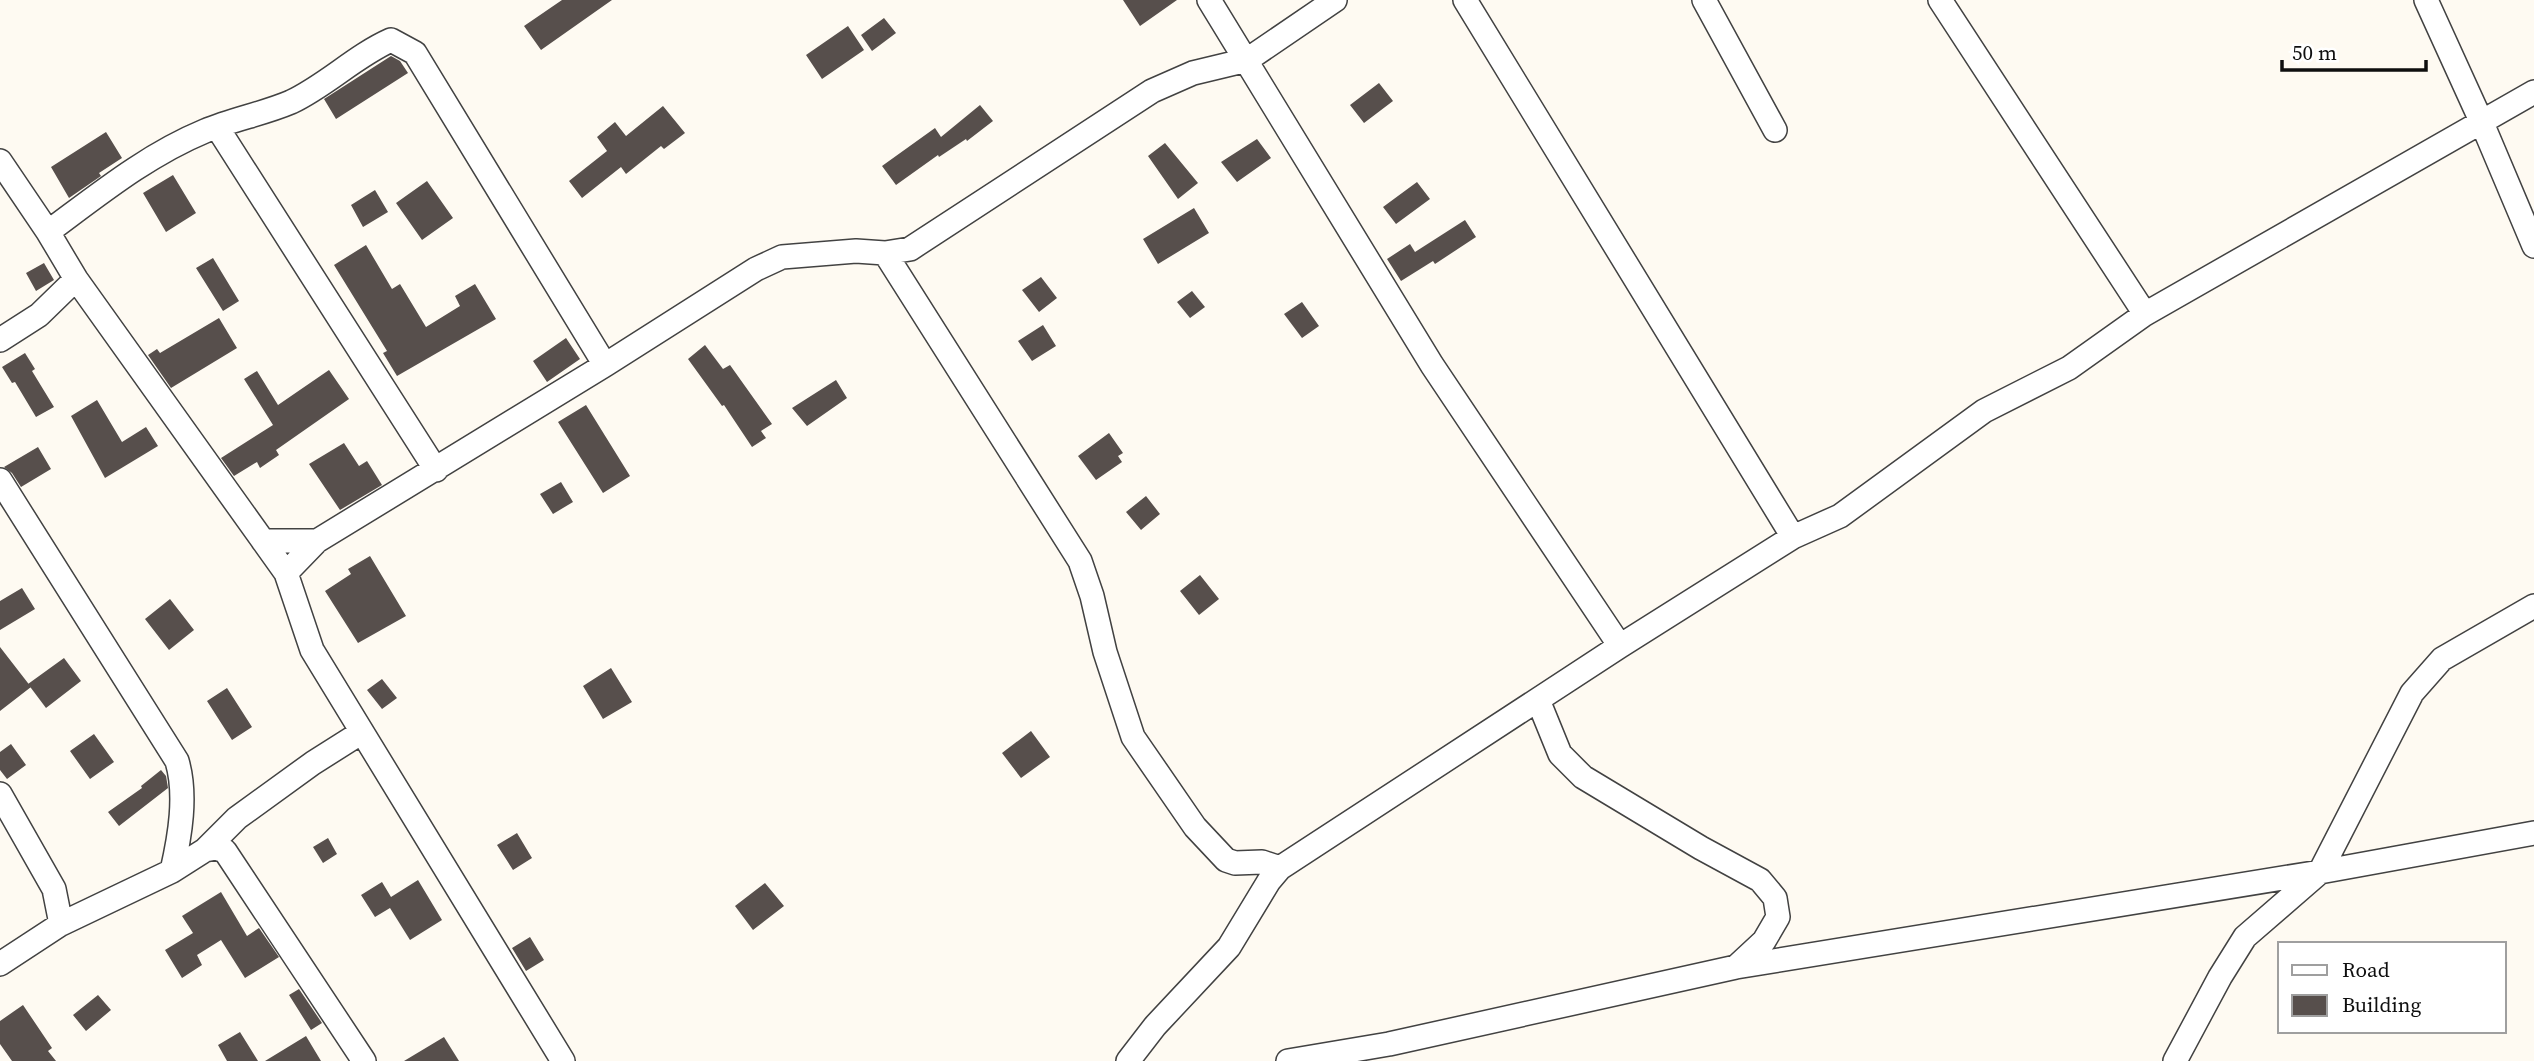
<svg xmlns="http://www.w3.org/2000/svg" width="2534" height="1061" viewBox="0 0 2534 1061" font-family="'Source Serif 4',serif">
	<rect width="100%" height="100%" fill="#fefaf2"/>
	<path fill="#574f4c" d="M562,0H612L541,50L524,26Z
		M1123,0H1177L1140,26Z
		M884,18L896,33L872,51L861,35Z
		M848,26L864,50L822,79L806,55Z
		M391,56L400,61L408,73L336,119L324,99Z
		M1379,83L1393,101L1364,123L1350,105Z
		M980,105L993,121L967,141L966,139L939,157L938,155L896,185L882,166L935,128L941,137Z
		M663,106L685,133L664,149L661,146L626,174L621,167L582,198L569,181L607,151L597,137L615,122L626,136Z
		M106,132L122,158L99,173L101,176L69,198L51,167Z
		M1257,139L1271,158L1237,182L1221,162Z
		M1165,143L1198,183L1178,199L1148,156Z
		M173,175L196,213L166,232L143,193Z
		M427,181L453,218L422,240L396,203Z
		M1417,182L1430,199L1396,224L1383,207Z
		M375,190L388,212L363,227L351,205Z
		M1194,208L1209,233L1158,264L1143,239Z
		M1465,220L1476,237L1435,264L1433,261L1401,281L1387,259L1410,244L1415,252Z
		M366,245L392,289L400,284L426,327L460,306L455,296L475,284L496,319L397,376L383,353L387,351L334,265Z
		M213,258L239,301L223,311L196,268Z
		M44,263L54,280L36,291L26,273Z
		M1041,277L1057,298L1039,312L1022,290Z
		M1192,291L1205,307L1190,318L1177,302Z
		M1302,302L1319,326L1302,338L1284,314Z
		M219,318L237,348L171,388L148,355L157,349L160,353Z
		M1043,325L1056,346L1032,361L1018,341Z
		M566,338L580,359L547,382L533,361Z
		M705,345L723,369L730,365L772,424L761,431L766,438L752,447L724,405L722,406L688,359Z
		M25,353L35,369L32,371L54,407L36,417L15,382L12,383L2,367Z
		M329,370L349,399L276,450L279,455L260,468L257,462L234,476L221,458L273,425L244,379L257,371L278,405Z
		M836,380L847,398L807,426L792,408Z
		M97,400L122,442L146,427L158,446L105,478L71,416Z
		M586,405L630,476L603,493L558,422Z
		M1109,433L1123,453L1118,456L1122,462L1096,480L1078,456Z
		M344,443L359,466L367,461L382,485L340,510L309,464Z
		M38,447L51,469L21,487L12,473L4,467Z
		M561,482L573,502L553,514L540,494Z
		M1146,496L1160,514L1141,530L1126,512Z
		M370,556L406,616L358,643L325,591L351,574L348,569Z
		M1200,575L1219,599L1199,615L1180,591Z
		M22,588L35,609L0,630V601Z
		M170,599L194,630L169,650L145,619Z
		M0,647L31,687L0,711Z
		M64,658L81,681L46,708L28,684Z
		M611,668L632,702L603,719L583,686Z
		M382,679L397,698L382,709L367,690Z
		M227,688L252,727L232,740L207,701Z
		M1031,731L1050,757L1021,778L1002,753Z
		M94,734L114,762L90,779L70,751Z
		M11,744L26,765L7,779L0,770V752Z
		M161,770L166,776L168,788L119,826L108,812L142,788L141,786Z
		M517,833L532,858L513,870L497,845Z
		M328,838L337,854L323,863L313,847Z
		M418,880L442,920L410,940L390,908L375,917L361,895L382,882L391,897Z
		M765,883L784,906L753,930L735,906Z
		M221,892L247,936L259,928L279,957L245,978L221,940L197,955L202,965L182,978L165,950L193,933L182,916Z
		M530,937L544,960L526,971L512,948Z
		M299,989L322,1023L311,1030L289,995Z
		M98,995L111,1010L86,1031L73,1015Z
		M23,1005L52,1048L48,1051L56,1061H12L0,1044V1021Z
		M240,1032L258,1061H227L218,1045Z
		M306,1036L321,1061H265Z
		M444,1037L459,1061H404Z"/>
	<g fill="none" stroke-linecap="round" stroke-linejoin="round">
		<g stroke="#424242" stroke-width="26">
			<path id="minor" d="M1209,0L1432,365L1620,646
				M1465,0L1793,537
				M1704,0L1775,130
				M1940,0L2145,314
				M2426,0L2482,123L2534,246
				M217,127L436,470
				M0,161L48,232L76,279L286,573L312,650L563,1061
				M48,232C98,195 147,155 205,131C233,119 263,114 291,102C327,85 355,56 391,40L415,53L605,365
				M885,253L1080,561L1092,596L1105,652L1133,737L1195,827L1226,860L1235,863L1262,862L1280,868
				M0,340L39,315L76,279
				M0,480L177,761C187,795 180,836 172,871
				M263,541H317
				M286,573L317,541L605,365L756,269L782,257L856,251L885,253L910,249L1152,91L1193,73L1247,60L1335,0
				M1538,700L1560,754L1583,777L1701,848L1760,880L1775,898L1778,917L1764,941L1736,967
				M0,794L54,889L61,924
				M205,850L216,848L225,851L364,1061
				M0,964L61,924L172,871L205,850L237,818L313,763L362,732
				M1128,1061L1155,1026L1229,947L1269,881L1280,868L1620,646L1793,537L1840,516L1984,411L2069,368L2145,314L2534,92
				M1288,1061L1389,1044L1736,967L2320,872L2534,833
				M2175,1061L2220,977L2245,937L2320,872L2412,693L2442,659L2534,606"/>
		</g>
		<use href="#minor" stroke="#fff" stroke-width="23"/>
	</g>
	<rect x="2278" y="942" width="228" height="91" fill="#ffffff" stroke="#9f9f9f" stroke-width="2"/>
	<rect x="2292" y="965" width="35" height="10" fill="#ffffff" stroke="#9f9f9f" stroke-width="2"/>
	<text x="2342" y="977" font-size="21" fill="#0f0f0f">Road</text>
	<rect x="2292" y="995" width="35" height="21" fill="#574f4c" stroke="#9f9f9f" stroke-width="2"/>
	<text x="2342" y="1012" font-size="21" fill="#0f0f0f">Building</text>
	<path d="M2282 60v10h144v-10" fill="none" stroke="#0f0f0f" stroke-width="3.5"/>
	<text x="2292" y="60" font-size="21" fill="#0f0f0f" stroke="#ffffff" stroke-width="5" paint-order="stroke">50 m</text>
</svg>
